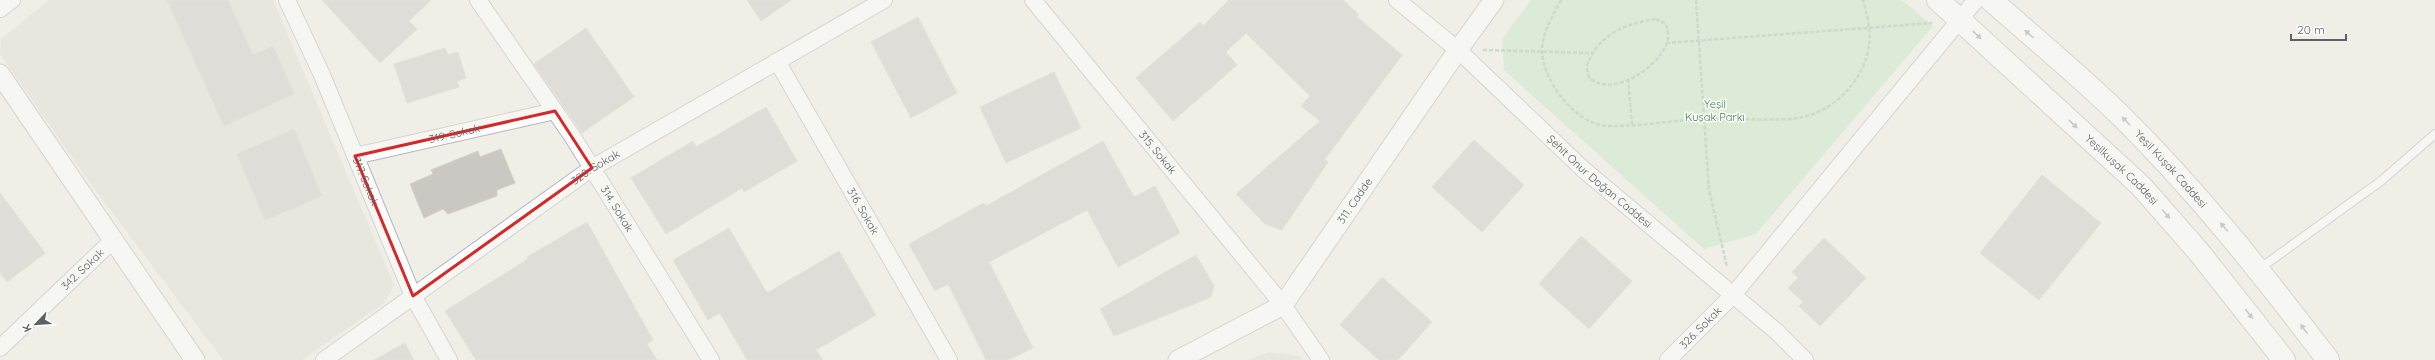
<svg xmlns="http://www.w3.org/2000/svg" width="2435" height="360" viewBox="0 0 2435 360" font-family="Quicksand,sans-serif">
	<rect width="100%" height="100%" fill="#efeee7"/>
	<path fill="#dfddd5" d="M49,0H273L394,285L384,303L302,360H223L88,180L0,54L1,39Z
		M1269,352L1299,356L1302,360H1247Z"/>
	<path fill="#c5e5c6" d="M1531,0H1902L1933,26L1756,234L1704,249L1504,70L1502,39Z"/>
	<path fill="#cbc8c4" stroke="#d4d0c5" d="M167,0H228L253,55L273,46L294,94L224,126Z
		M322,0H431L409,21L417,29L380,63Z
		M747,0H791L761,21Z
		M1229,0H1343L1359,15L1357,17L1402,55L1325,159L1328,162L1282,230L1265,224L1236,194L1320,121L1301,106L1310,96L1246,33L1226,52L1237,65L1173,121L1136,78L1200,22L1203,26Z
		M918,17L957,93L911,118L871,42Z
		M586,28L634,97L582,133L534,64Z
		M445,48L448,55L458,52L466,78L457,81L459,87L407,103L394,64Z
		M1054,72L1081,128L1006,163L980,107Z
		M766,107L797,161L744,192L742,188L666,234L631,178L693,141L696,147Z
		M294,129L322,196L265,220L237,154Z
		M1474,140L1524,185L1482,232L1432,187Z
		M1103,141L1134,197L1155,186L1180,233L1118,267L1087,210L989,262L1033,348L1008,360H986L948,284L935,291L909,244L984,203L986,206Z
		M501,149L515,183L497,190V196L448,214L443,209L424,218L410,184L433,174L431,170L478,151L480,157Z
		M2042,175L2101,223L2039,300L1980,253Z
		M0,193L45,253L7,282L0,273Z
		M587,222L653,340L647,344L657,360H476L445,311L528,259L527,257Z
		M729,228L767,293L839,251L876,315L816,350L823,360H747L720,313L708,320L673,260Z
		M1581,236L1632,281L1589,329L1539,284Z
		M1824,238L1866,278L1820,326L1799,306L1803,302L1788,288L1798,278L1792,272Z
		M1196,255L1214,286L1211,297L1114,336L1100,309Z
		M1382,277L1432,322L1398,360H1379L1340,325Z
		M405,343L414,360H374Z"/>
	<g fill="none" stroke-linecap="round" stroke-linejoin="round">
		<g stroke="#b4b6ba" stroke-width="10">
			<path id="service" d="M2259,269L2381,181L2435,134"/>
		</g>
		<g stroke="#b4b6ba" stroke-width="18">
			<g id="minor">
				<path id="s1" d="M287,0L322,75L413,296L449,360"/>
				<path id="s2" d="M478,0L574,139L711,360"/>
				<path id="s3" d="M1033,0L1283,305L1321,360"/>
				<path id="s4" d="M1397,0L1458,50L1584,170L1776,331L1805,360"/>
				<path d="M0,9L12,0"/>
				<path id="s5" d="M777,61L949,360"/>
				<path id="s6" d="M355,156L555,111"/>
				<path id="s7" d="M0,348L112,241"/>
				<path id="s8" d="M324,360L592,168L884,0"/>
				<path id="s9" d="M1668,360L1733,295L1976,0"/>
			</g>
		</g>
		<g stroke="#b4b6ba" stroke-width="21">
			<g id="tertiary">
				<path d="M0,74L195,360"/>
				<path id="s10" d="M1178,360L1283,305L1458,50L1494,0"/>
			</g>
		</g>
		<g stroke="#b5b8bd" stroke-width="24">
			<g id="secondary">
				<path id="s11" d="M1938,0L2141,186L2198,251L2284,360"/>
				<path id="s12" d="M1991,0C2034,38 2079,75 2120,115C2197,191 2263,274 2328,360"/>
			</g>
		</g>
		<path stroke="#9ec3a9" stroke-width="2.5" stroke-dasharray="4 2" stroke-linecap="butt" d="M1561,0C1553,15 1542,33 1542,51C1543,81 1575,124 1607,126C1639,127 1672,120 1704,119C1734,117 1767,122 1798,118C1833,113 1865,80 1869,45C1871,32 1867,13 1863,0
			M1696,0L1709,190L1727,267
			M1656,19L1666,24C1667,28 1669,35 1668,39C1663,64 1618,95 1594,81C1587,78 1586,69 1588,63C1599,34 1627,23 1656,19Z
			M1666,43L1932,23
			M1483,50L1592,53
			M1628,79L1632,124"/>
		<use href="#service" stroke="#fff" stroke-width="8"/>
		<use href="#minor" stroke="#fff" stroke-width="16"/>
		<use href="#tertiary" stroke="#fff" stroke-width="19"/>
		<use href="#secondary" stroke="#fff" stroke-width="22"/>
	</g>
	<defs><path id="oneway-solid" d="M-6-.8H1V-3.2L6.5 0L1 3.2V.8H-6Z"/></defs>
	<g fill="#9ea0a3">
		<use href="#oneway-solid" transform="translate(2029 34) rotate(-138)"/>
		<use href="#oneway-solid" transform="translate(1977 35) rotate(43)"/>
		<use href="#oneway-solid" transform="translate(2126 121) rotate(-135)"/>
		<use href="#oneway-solid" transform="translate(2073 124) rotate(43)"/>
		<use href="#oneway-solid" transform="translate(2166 214) rotate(49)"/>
		<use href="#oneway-solid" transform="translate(2224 227) rotate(-131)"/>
		<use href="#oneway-solid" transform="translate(2249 314) rotate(52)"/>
		<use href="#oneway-solid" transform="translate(2304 329) rotate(-127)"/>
	</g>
	<path d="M0 0H2435V360H0ZM555,111L592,168L413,296L355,156Z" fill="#efeee7" fill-opacity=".55" fill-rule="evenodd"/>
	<path fill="none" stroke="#d62828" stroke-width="3" stroke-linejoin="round" d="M555,111L592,168L413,296L355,156Z"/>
	<g text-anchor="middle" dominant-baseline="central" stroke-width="3" stroke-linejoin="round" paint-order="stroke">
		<g font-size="11" fill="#3b8040" stroke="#fff">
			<text x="1715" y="104">Yeşil<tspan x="1715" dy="13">Kuşak Parkı</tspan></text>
		</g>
		<g font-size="11" fill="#5e6166" stroke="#fff">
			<text stroke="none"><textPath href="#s6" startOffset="102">319. Sokak</textPath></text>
			<text stroke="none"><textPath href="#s3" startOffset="197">315. Sokak</textPath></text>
			<text stroke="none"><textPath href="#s8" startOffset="333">320. Sokak</textPath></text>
			<text stroke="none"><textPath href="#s12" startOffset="247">Yeşil Kuşak Caddesi</textPath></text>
			<text stroke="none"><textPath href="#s11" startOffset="250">Yeşilkuşak Caddesi</textPath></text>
			<text stroke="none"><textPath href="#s1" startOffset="198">317. Sokak</textPath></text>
			<text stroke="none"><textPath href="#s4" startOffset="272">Şehit Onur Doğan Caddesi</textPath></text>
			<text stroke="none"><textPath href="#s10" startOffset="245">311. Cadde</textPath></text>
			<text stroke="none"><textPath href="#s2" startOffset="251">314. Sokak</textPath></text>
			<text stroke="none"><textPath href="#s5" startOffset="173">316. Sokak</textPath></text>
			<text stroke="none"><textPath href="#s7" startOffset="114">342. Sokak</textPath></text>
			<text stroke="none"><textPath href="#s9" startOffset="46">326. Sokak</textPath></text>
		</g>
	</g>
	<g transform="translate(36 324) rotate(245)" stroke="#ffffff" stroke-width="3" paint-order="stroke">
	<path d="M0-3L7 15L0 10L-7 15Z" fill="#5e6166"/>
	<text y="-6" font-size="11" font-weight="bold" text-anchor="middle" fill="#5e6166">K</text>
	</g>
	<path d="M2291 34v6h55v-6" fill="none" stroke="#5e6166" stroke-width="2"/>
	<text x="2297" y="34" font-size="12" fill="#5e6166" stroke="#ffffff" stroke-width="3" paint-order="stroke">20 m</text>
</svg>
